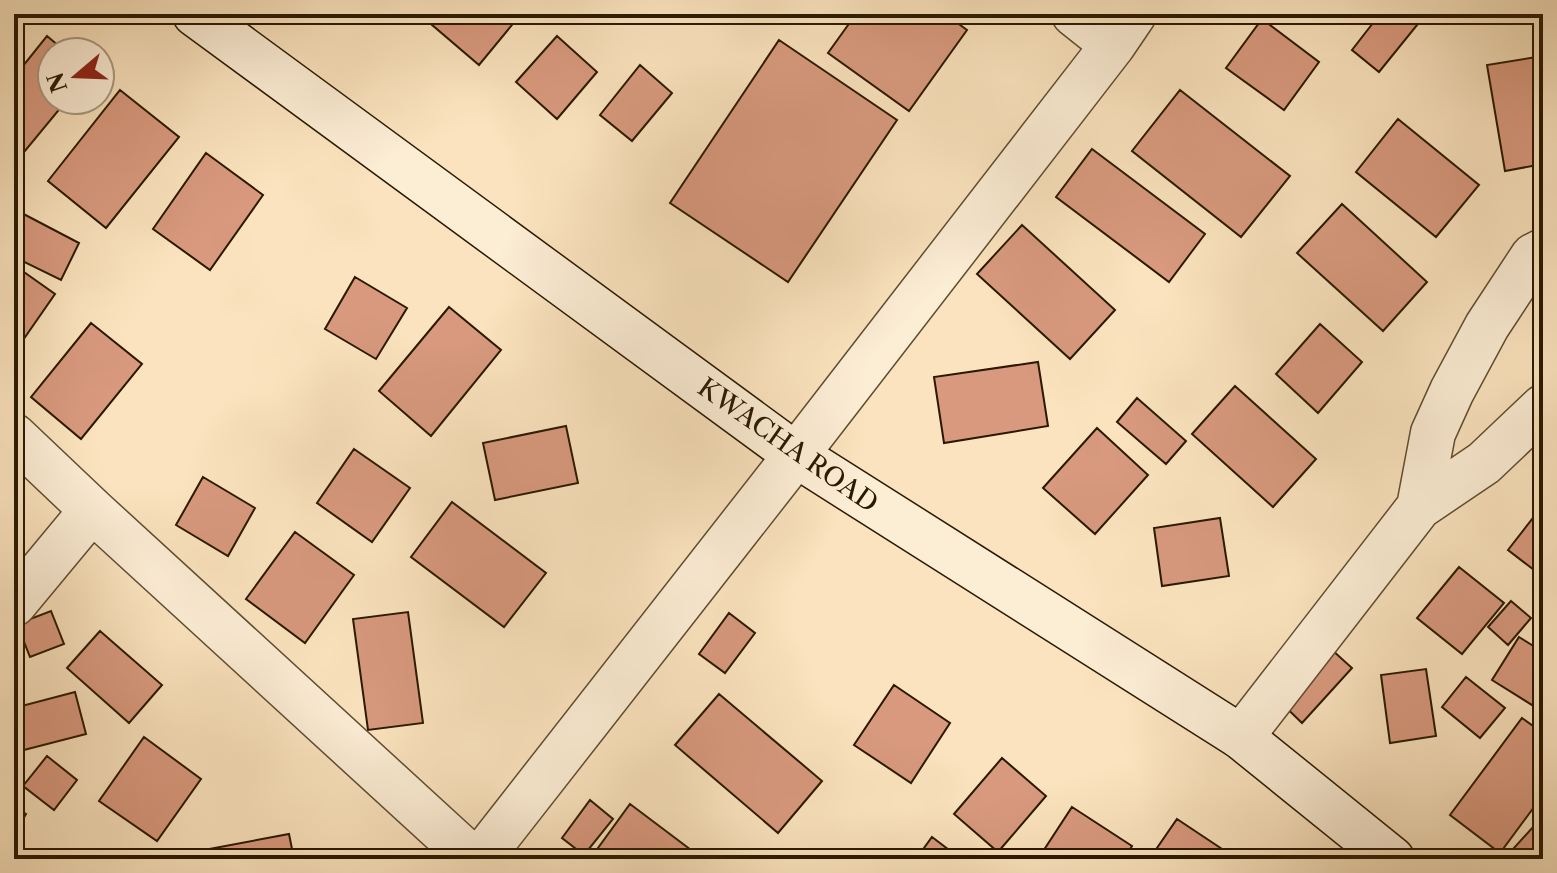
<svg xmlns="http://www.w3.org/2000/svg" width="1557" height="873" viewBox="0 0 1557 873" font-family="'Libre Caslon Text',serif">
	<rect width="100%" height="100%" fill="#fae3be"/>
	<filter id="stains"><feTurbulence type="fractalNoise" baseFrequency=".0025" numOctaves="4"/><feColorMatrix values="0 0 0 0 .2 0 0 0 0 .09 0 0 0 0 .02 0 0 0 .5 -.17"/></filter>
	<radialGradient id="worn" r=".72"><stop offset=".6" stop-color="#630" stop-opacity="0"/><stop offset="1" stop-color="#630" stop-opacity=".3"/></radialGradient>
	<path fill="#d8997e" stroke="#2a1901" stroke-width="2" d="M439,14H521L479,65L431,24Z
		M856,14H945L967,30L909,111L828,53Z
		M1380,14H1426L1379,72L1352,50Z
		M1262,19L1319,62L1284,110L1226,68Z
		M47,36L66,52H52V100H67L25,151L14,143V77Z
		M557,36L597,72L557,119L516,82Z
		M779,40L897,120L788,282L670,203Z
		M1543,56V164L1505,171L1487,65Z
		M640,65L672,93L632,141L600,115Z
		M120,90L179,137L106,228L48,181Z
		M1180,90L1290,176L1241,237L1132,151Z
		M1398,119L1479,185L1436,237L1356,172Z
		M1092,149L1205,234L1169,282L1056,197Z
		M206,153L263,195L210,270L153,229Z
		M1342,204L1427,282L1383,331L1297,253Z
		M14,209L79,243L61,280L14,257Z
		M1022,225L1115,310L1070,359L977,274Z
		M14,265L55,294L14,353Z
		M355,277L407,308L376,359L325,329Z
		M449,307L501,350L431,436L379,391Z
		M91,323L142,364L81,439L31,397Z
		M1320,324L1362,362L1318,413L1276,374Z
		M1038,362L1048,426L944,443L934,377Z
		M1235,386L1316,459L1273,507L1192,434Z
		M1137,398L1186,441L1166,464L1117,422Z
		M566,426L578,483L495,500L483,443Z
		M1097,428L1148,475L1095,534L1043,488Z
		M354,449L410,488L372,542L317,503Z
		M203,477L255,508L228,556L176,525Z
		M452,502L546,573L504,627L411,557Z
		M1543,505V577L1508,550Z
		M1220,518L1229,576L1162,586L1154,528Z
		M295,532L354,575L305,643L246,599Z
		M1459,567L1504,603L1462,654L1417,618Z
		M1511,601L1531,618L1508,645L1488,627Z
		M51,611L64,644L30,657L17,624Z
		M408,612L423,723L368,730L353,619Z
		M729,613L755,633L725,673L699,654Z
		M100,631L162,685L129,723L67,668Z
		M1519,637L1543,652V687L1532,705L1492,680Z
		M1321,640L1352,668L1302,723L1272,694Z
		M1426,669L1436,736L1390,743L1381,675Z
		M1466,677L1505,708L1480,738L1442,707Z
		M894,685L950,723L911,783L854,745Z
		M75,692L86,734L20,751L14,725V708Z
		M719,694L822,781L778,833L675,745Z
		M1522,718L1543,733V795L1500,853L1450,815Z
		M144,737L201,779L157,841L99,801Z
		M47,756L77,780L54,810L23,786Z
		M1002,758L1046,796L998,852L954,814Z
		M590,800L613,819L584,855L562,838Z
		M630,804L703,859H590Z
		M14,806L26,814L14,834Z
		M1072,807L1132,846L1124,859H1038Z
		M1543,816V859H1504Z
		M1177,819L1225,851L1219,859H1174L1157,848Z
		M289,834L294,859H194L193,852Z
		M932,837L961,859H916Z"/>
	<g fill="none" stroke-linecap="round" stroke-linejoin="round">
		<g stroke="#5e4c30" stroke-width="47">
			<path id="minor" d="M1074,14L1113,45
				M14,436L92,510
				M1419,507L1433,433L1452,391L1487,326L1533,256L1543,251
				M14,604L92,510L473,859
				M1241,737L1419,507L1484,463L1543,407
				M480,859L796,455L1113,45L1134,14"/>
		</g>
		<g stroke="#2a1901" stroke-width="47">
			<path id="secondary" d="M195,14L796,455L1241,737L1392,859"/>
		</g>
		<use href="#minor" stroke="#fcedd5" stroke-width="44"/>
		<use href="#secondary" stroke="#fcedd5" stroke-width="44"/>
	</g>
	<g text-anchor="middle" dominant-baseline="central" stroke-width="8" stroke-linejoin="round" paint-order="stroke">
		<g font-size="26" fill="#2a1901" stroke="#fcedd5">
			<text transform="translate(788 445) rotate(35)">KWACHA ROAD</text>
		</g>
	</g>
	<rect width="1557" height="873" fill="none" stroke="#fae3be" stroke-width="48"/>
	<rect x="16" y="16" width="1525" height="841" fill="none" stroke="#2a1901" stroke-width="4"/>
	<rect x="24" y="24" width="1509" height="825" fill="none" stroke="#2a1901" stroke-width="2"/>
	<g transform="translate(76 76) rotate(251)"><circle r="38" fill="#fcedd5" stroke="#a89880" stroke-width="2"/>
	<path d="M0-6L14 30L0 20L-14 30Z" fill="#8f2418"/>
	<text y="-12" font-size="22" font-weight="bold" text-anchor="middle" fill="#2a1901">N</text>
	</g>
	<rect width="100%" height="100%" filter="url(#stains)"/>
	<rect width="100%" height="100%" fill="url(#worn)"/>
</svg>
